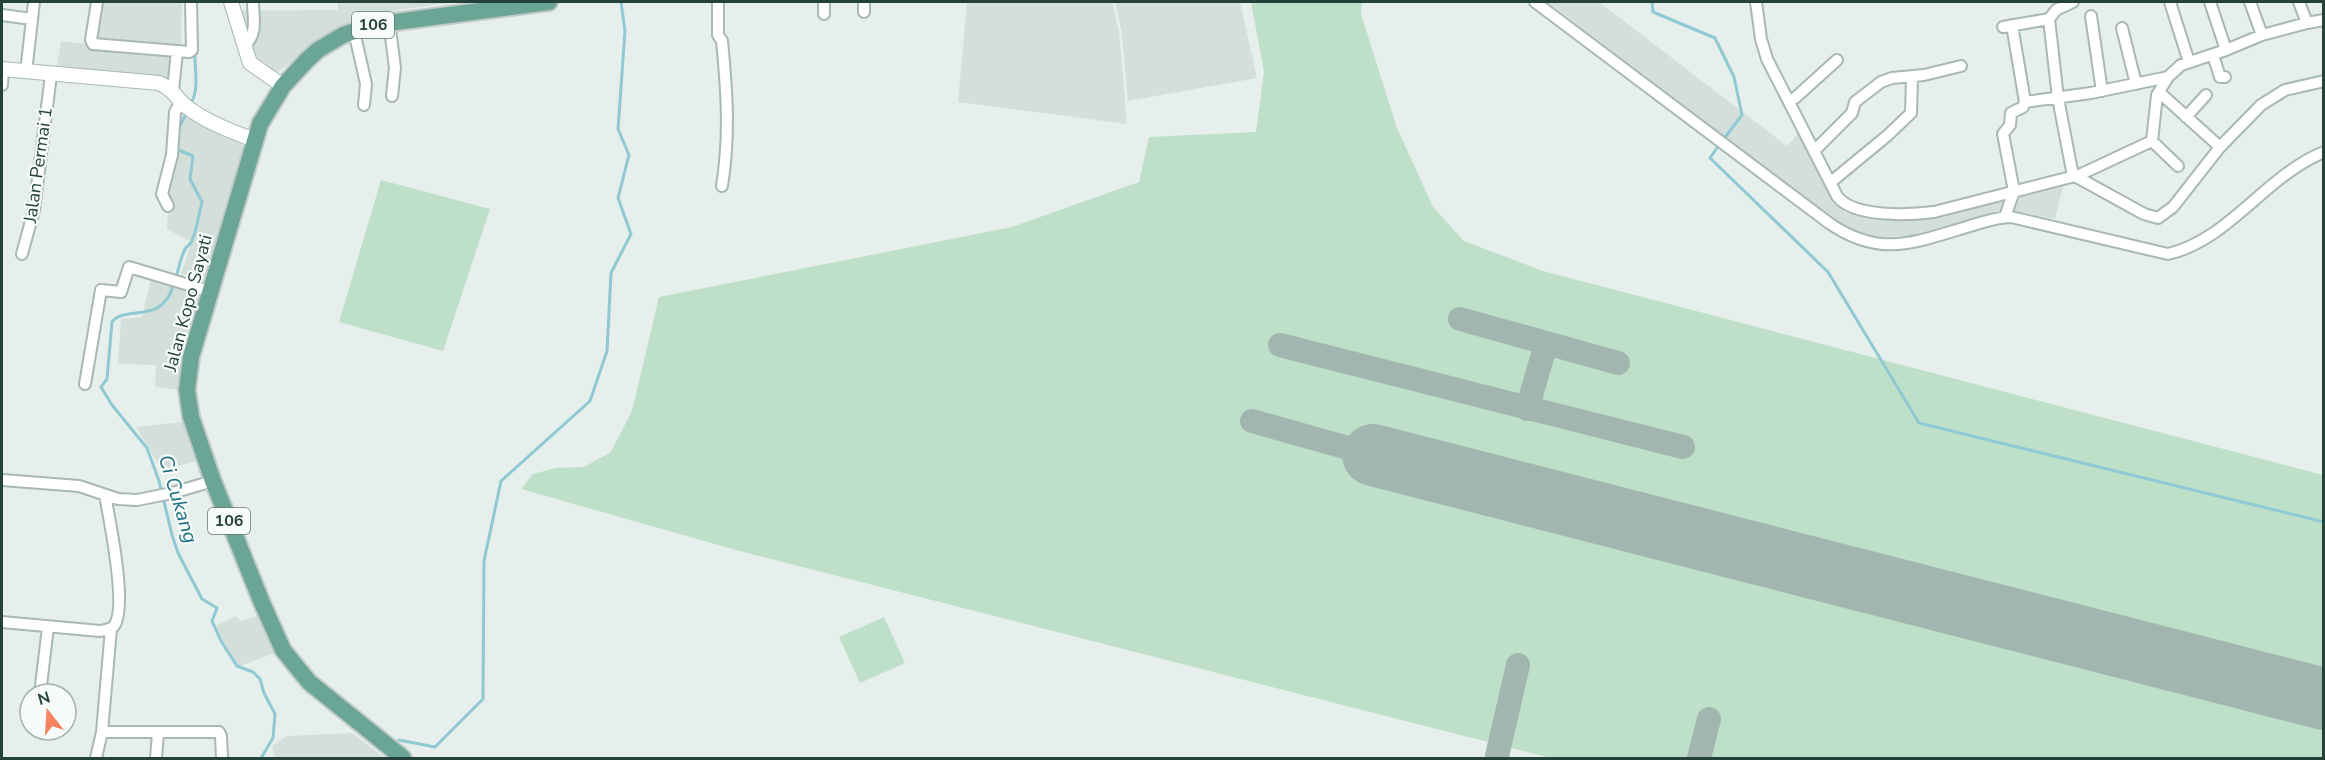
<svg xmlns="http://www.w3.org/2000/svg" width="2325" height="760" viewBox="0 0 2325 760" font-family="'Nunito Sans',sans-serif">
	<rect width="100%" height="100%" fill="#e6efeb"/>
	<path fill="#d4dfda" d="M90,2H182L181,53L84,43Z
		M338,2H455L379,13L347,23L276,73L254,57L241,11L338,10Z
		M967,2H1112L1119,32L1127,124L958,102Z
		M1115,2H1240L1257,78L1128,101L1122,34Z
		M1548,2H1599L1787,146L1801,130L1845,213L1880,218L2064,183L2055,219L2017,211L1980,218L1918,235L1884,237L1853,232L1817,208Z
		M61,41L179,55L176,79L57,67Z
		M180,108L246,147L202,281L181,273L192,242L167,229L170,176Z
		M151,278L200,292L183,347L178,390L155,387L156,365L118,364L121,319L142,317Z
		M183,422L196,461L162,470L136,427Z
		M259,615L275,653L237,667L225,643H222L214,627L235,616L242,621Z
		M352,733L385,758H275L272,746L287,736Z"/>
	<path fill="#bfe0c8" d="M1251,2H1362L1361,14L1397,128L1433,207L1464,241L1543,271L2323,475V758H1550L736,550L521,489L533,474L556,468L584,467L611,452L632,411L659,297L1012,227L1139,182L1149,137L1256,132L1264,72Z
		M381,180L490,209L443,351L339,322Z
		M884,617L905,663L860,683L839,637Z"/>
	<g fill="none" stroke-linecap="round" stroke-linejoin="round">
		<path stroke="#8ec9d4" stroke-width="3" d="M1652,2L1653,12L1715,38L1734,77L1742,115L1723,140
			M191,103C200,88 194,68 195,51
			M178,130L187,112
			M1719,145L1710,158L1828,272L1919,423L2324,522
			M176,149L193,156L190,179L202,202C199,214 197,227 193,238C192,244 188,245 185,249C176,267 176,300 155,309C142,315 119,311 112,322L107,379L101,387L112,405L147,448L159,481L172,535L178,553L202,599L217,608L212,621L221,641L237,666L253,672L260,679L264,693L275,714L273,738L261,758
			M399,740L435,747L483,699L484,561L501,481L590,401L607,351L611,273L631,234L618,198L629,155L618,129L625,31L621,2"/>
		<path stroke="#a2b6b0" stroke-width="24" d="M1460,319L1618,363
			M1280,345L1683,447
			M1527,409L1546,344
			M1252,421L1373,455
			M1497,756L1518,665
			M1699,758L1709,719"/>
		<path stroke="#a2b6b0" stroke-width="62" d="M1373,455L2324,699"/>
		<g stroke="#a8b8b2" stroke-width="14">
			<path id="minor" d="M97,2L91,40L93,44L189,52L192,50L191,2
				M718,2V35L722,41C727,92 730,136 722,186
				M824,2V14
				M864,2V12
				M1535,2L1829,223C1881,259 1915,242 1970,226C1983,222 1997,217 2011,217L2168,254C2229,240 2265,176 2324,152
				M1756,2L1761,39L1767,59L1837,196C1853,218 1910,215 1934,212L2075,176L2144,214L2158,218L2173,207L2220,147L2261,105L2285,90L2324,81
				M2073,2L2056,10L2049,19L2058,98L2073,176
				M2170,2L2189,62
				M2210,2L2226,50
				M2250,2L2262,35
				M2,15L32,19
				M2091,16L2102,91
				M389,21L395,68L392,96
				M2307,23L2324,20
				M2003,27L2049,19
				M2122,28L2136,84
				M354,31L366,84L364,105
				M245,45C258,34 253,17 253,2
				M2213,55L2220,77H2225
				M26,72L34,2
				M2,85L3,69
				M173,91L177,51
				M2159,92L2220,147
				M1789,100L1795,98L1837,60
				M2025,102L2091,93L2168,77
				M2186,117L2206,95
				M2152,141L2178,166
				M1815,150L1852,113L1855,102L1881,82L1892,78L1924,75L1961,66
				M2077,176L2152,141L2157,95L2168,77L2181,65L2226,50L2262,35L2307,23L2299,2
				M1831,182L1888,135L1911,113L1912,77
				M168,206L162,194L172,155L175,112L181,101
				M2005,217L2014,191L2003,134L2010,125L2011,113L2023,107L2025,102L2012,25
				M22,254L34,210L51,75
				M85,384L101,290L121,292L129,267L209,291
				M2,480L79,486L118,499L137,500L172,493L213,481
				M2,622L100,631C104,630 109,630 113,627C129,611 109,518 105,495
				M40,694L48,627
				M102,732H219L221,736L222,758
				M96,758L102,732L111,629
				M156,758L158,733"/>
		</g>
		<g stroke="#a8b8b2" stroke-width="16">
			<path id="tertiary" d="M231,2L250,63L283,86
				M2,69L159,83C172,88 176,98 187,107C206,122 232,132 255,140"/>
		</g>
		<g stroke="#c2cac8" stroke-width="20">
			<path id="primary" d="M403,758L309,682L283,650L262,603L213,481L191,417L187,390L191,357L260,124L283,86L307,60L318,50L343,35L372,25L549,2"/>
		</g>
		<use href="#minor" stroke="#fff" stroke-width="10"/>
		<use href="#tertiary" stroke="#fff" stroke-width="14"/>
		<use href="#primary" stroke="#6aa596" stroke-width="16"/>
	</g>
	<g text-anchor="middle" dominant-baseline="central" stroke-width="4.5" stroke-linejoin="round" paint-order="stroke">
		<g fill="#f7fbf9" stroke="#637a73" stroke-width="1.5">
			<rect x="352" y="12" width="42" height="26" rx="4.5"/>
			<rect x="208" y="508" width="42" height="26" rx="4.5"/>
		</g>
		<g font-size="16" font-weight="bold" fill="#24423a">
			<text x="373" y="25">106</text>
			<text x="229" y="521">106</text>
		</g>
		<g font-size="18" fill="#24423a" stroke="#f7fbf9">
			<text transform="translate(38 165) rotate(-82)">Jalan Permai 1</text>
			<text transform="translate(188 303) rotate(-75)">Jalan Kopo Sayati</text>
		</g>
		<g font-size="20" font-style="italic" fill="#1c6f80" stroke="#f7fbf9">
			<text transform="translate(178 499) rotate(73)">Ci Cukang</text>
		</g>
	</g>
	<rect width="2325" height="760" fill="none" stroke="#24423a" stroke-width="6"/>
	<g transform="translate(48 712) rotate(343)"><circle r="28" fill="#f7fbf9" stroke="#a3b1ad" stroke-width="1.5"/>
	<path d="M0-4.5L10 22L0 15L-10 22Z" fill="#f4845f"/>
	<text y="-9" font-size="16" font-weight="bold" text-anchor="middle" fill="#24423a">N</text>
	</g>
</svg>
